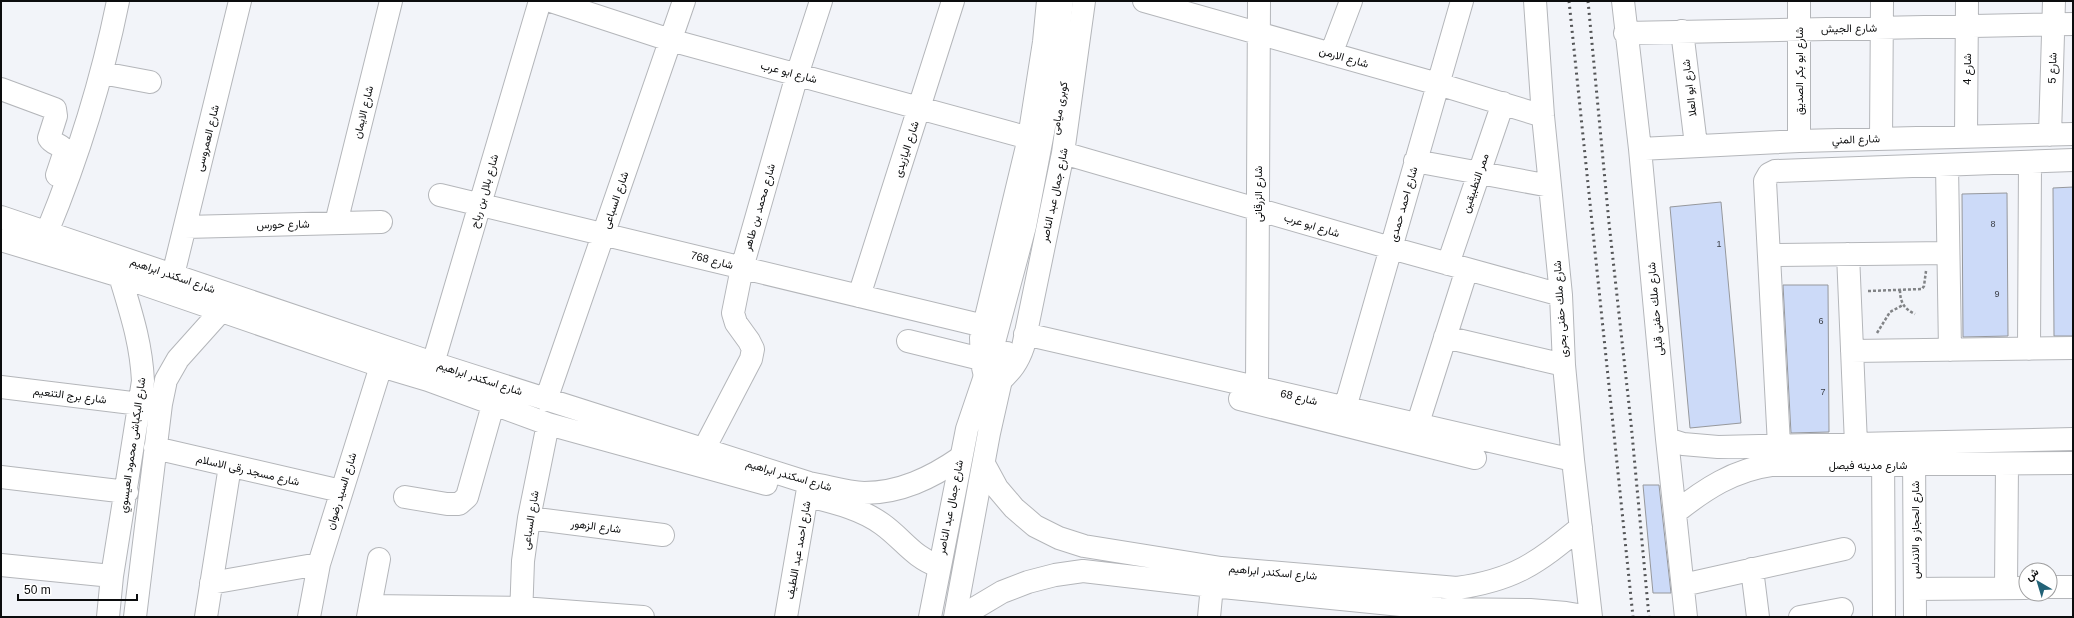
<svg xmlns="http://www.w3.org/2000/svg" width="2074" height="618" viewBox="0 0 2074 618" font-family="Helvetica,Vazirmatn,sans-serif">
	<rect width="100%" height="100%" fill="#f2f4f9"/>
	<path fill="#ccdaf8" stroke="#96989c" d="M2073,187V336H2054L2053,188Z
		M2007,193L2008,336L1963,337L1962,194Z
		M1721,202L1741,423L1690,428L1670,207Z
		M1783,285H1828L1829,432L1791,433Z
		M1643,485H1659L1671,593H1653Z"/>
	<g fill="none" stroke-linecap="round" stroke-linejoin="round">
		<g stroke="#b4b6ba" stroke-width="24">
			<path id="minor" d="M551,1L670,40L1029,138
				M1144,1L1438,84L1543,116
				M1535,1L1543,116L1561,295L1564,365L1573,460L1591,617
				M1623,1L1640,149L1667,439L1686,617
				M1799,1V141
				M1682,31L1696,145
				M1625,33L2073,24
				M1331,54L1351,1
				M102,73L150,82
				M1,89L55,109L56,116L49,138C53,145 62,144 65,151L57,175
				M2050,135L2054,1
				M1966,136L1967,1
				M1881,139L1882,1
				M1640,149L1799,141L2073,134
				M1063,153L1391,248L1561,295
				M1415,161L1550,186
				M1947,165L1950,350
				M440,195L984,326
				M1,217L433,363L809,483C827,486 846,492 864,493C900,493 931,478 960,458
				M336,223L391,1
				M185,227L381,222
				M47,232C78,157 102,80 118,1
				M1,240L120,276L381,366L428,380L548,424L766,484
				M1848,254L1856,444
				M1769,255L1948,253
				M1448,264L1503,103
				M173,275L240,1
				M859,296L953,1
				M1025,334L1573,460
				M1445,337L1564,365
				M908,341L981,359
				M2029,349L2030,162
				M1852,351L2073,348
				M985,376L982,363L981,338L1029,138L1044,42L1048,1
				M429,377L540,1
				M1000,381C1011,371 1018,362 1023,347L1063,153L1084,1
				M1,387L140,404
				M1257,388L1259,1
				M1240,399L1475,458
				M546,400L684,1
				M1345,408L1462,1
				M1417,426L1467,269
				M1667,439L1683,444L1718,447L2073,439
				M1779,445L1765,181L1769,174L1775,171L2073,160
				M155,448L341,491
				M704,449L751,359L753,349L749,341L736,323L733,313L742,268L797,75L821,1
				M1883,450L1884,617
				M1914,450L1915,617
				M984,464L997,488L1014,508L1035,526L1059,538L1084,546L1221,568L1457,588C1515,580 1537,563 1581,527
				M1,477L127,492
				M405,497L447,504H459L467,497L493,405
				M812,497C836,503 861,509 882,524C903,539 913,557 938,566
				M1676,512C1705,489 1734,470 1771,465L2073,463
				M529,518L663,535
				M1,565L112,576
				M1752,569L1758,617
				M211,583L319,564
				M1683,585L1844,549
				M2050,587H2073
				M2006,588L2007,464
				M1915,589L2026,588
				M370,606L522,608L643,617
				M108,617L112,576L143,381C141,342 131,313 120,276
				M135,617L161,404L166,380L178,359L221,311
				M206,617L230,466
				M309,617L319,564L381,366
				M368,617L379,559
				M521,617L523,561L529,518L548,424
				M786,617L809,483
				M960,617L1002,592L1028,582L1055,575L1083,571L1212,586L1440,609L1530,610L1566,613L1590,617
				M1209,617L1212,586
				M1800,617L1842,609"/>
		</g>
		<g stroke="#b4b6ba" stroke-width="24">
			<path id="major" d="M930,617L967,429L985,376L1025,226L1053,80L1062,1
				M955,617L989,433L1007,353"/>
		</g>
		<path stroke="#818386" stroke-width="2.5" stroke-dasharray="3 2" stroke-linecap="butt" d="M1900,290C1900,302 1904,309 1915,314
			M1868,291L1922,289L1924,286L1926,271
			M1877,333L1890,312L1903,305"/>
		<use href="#minor" stroke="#fff" stroke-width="22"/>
		<use href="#major" stroke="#fff" stroke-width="22"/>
		<path stroke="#545557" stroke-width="3" stroke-dasharray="2 4" stroke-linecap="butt" d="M1569,1L1633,617
			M1588,1L1609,223L1631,423L1649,617"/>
	</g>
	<g text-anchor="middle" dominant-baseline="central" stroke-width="3" stroke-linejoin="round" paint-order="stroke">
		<g font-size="9" fill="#3c4048">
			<text x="1993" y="224">8</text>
			<text x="1719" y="244">1</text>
			<text x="1997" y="294">9</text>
			<text x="1821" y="321">6</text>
			<text x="1823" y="392">7</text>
		</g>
		<g font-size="11" fill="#0c0d0e" stroke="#fff">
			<text transform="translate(1849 28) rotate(-1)">شارع الجيش</text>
			<text transform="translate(1344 57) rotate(16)">شارع الارمن</text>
			<text transform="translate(2052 68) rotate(-88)">شارع 5</text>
			<text transform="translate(1967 69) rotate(-90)">شارع 4</text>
			<text transform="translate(1799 71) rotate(-90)">شارع ابو بكر الصديق</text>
			<text transform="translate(789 72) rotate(15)">شارع ابو عرب</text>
			<text transform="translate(1689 88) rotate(-97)">شارع ابو العلا</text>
			<text transform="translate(1059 108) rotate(-80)">كوبرى ميامى</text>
			<text transform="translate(363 112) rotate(-76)">شارع الايمان</text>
			<text transform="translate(207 138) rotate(-76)">شارع العمروسى</text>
			<text transform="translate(1856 139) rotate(-2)">شارع المني</text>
			<text transform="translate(906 149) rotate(-72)">شارع اليازيدى</text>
			<text transform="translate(1475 183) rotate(-71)">ممر التطبيقين</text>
			<text transform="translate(484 191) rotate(-74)">شارع بلال بن رباح</text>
			<text transform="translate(1258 194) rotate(-90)">شارع الزرقانى</text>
			<text transform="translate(1054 195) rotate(-78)">شارع جمال عبد الناصر</text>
			<text transform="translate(615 200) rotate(-71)">شارع السباعى</text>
			<text transform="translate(1403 204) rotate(-74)">شارع احمد حمدى</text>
			<text transform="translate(759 207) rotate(-74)">شارع محمد بن طاهر</text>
			<text transform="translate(283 224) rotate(-1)">شارع حورس</text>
			<text transform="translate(1312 225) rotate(17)">شارع ابو عرب</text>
			<text transform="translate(712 260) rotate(14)">شارع 768</text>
			<text transform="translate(173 275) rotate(19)">شارع اسكندر ابراهيم</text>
			<text transform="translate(1560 309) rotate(-94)">شارع ملك حفنى بحرى</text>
			<text transform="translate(1655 309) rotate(-95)">شارع ملك حفنى قبلى</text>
			<text transform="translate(480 378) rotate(18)">شارع اسكندر ابراهيم</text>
			<text transform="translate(70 395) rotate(7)">شارع برج التنعيم</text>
			<text transform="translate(1299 397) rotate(13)">شارع 68</text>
			<text transform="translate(132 445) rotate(-82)">شارع البكباشى محمود العيسوي</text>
			<text x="1868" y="465">شارع مدينه فيصل</text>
			<text transform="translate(248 470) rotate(13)">شارع مسجد رقى الاسلام</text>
			<text transform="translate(789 475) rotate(16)">شارع اسكندر ابراهيم</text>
			<text transform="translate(341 491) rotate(-73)">شارع السيد رضوان</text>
			<text transform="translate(950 507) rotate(-79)">شارع جمال عبد الناصر</text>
			<text transform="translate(530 520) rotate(-81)">شارع السباعى</text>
			<text transform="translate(596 526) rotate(7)">شارع الزهور</text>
			<text transform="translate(1915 530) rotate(-90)">شارع الحجاز و الاندلس</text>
			<text transform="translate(798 550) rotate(-80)">شارع احمد عبد اللطيف</text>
			<text transform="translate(1273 572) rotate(5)">شارع اسكندر ابراهيم</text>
		</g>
	</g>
	<rect width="2074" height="618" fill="none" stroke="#0c0d0e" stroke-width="4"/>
	<g transform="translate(2038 582) rotate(322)"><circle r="19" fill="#ffffff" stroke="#9e9e9f"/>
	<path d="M0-3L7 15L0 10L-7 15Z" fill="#226277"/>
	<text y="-6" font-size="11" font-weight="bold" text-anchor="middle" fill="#0c0d0e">ش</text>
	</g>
	<path d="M18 594v6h119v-6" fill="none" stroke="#0c0d0e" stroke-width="2"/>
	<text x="24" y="594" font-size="12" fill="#0c0d0e" stroke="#ffffff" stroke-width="3" paint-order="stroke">50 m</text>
</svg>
